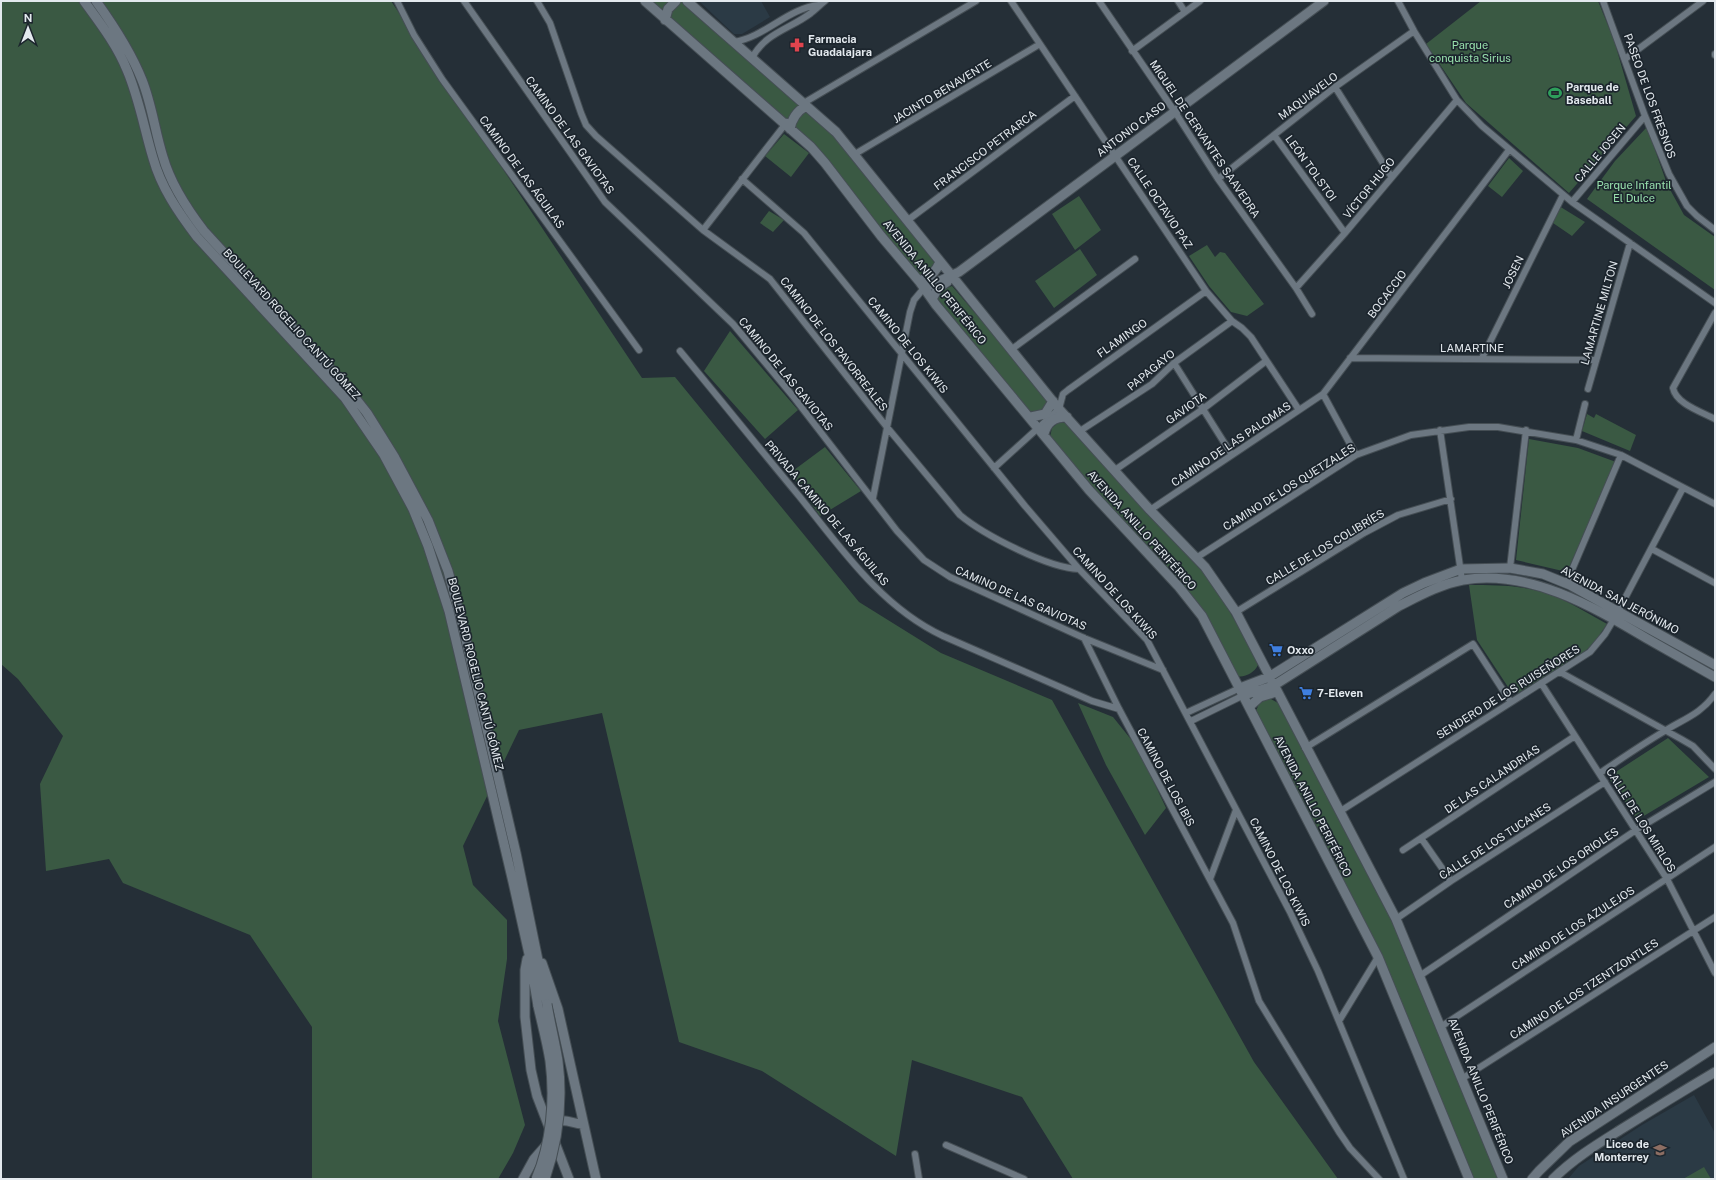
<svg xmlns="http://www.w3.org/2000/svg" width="1716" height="1180" viewBox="0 0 1716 1180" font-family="'Public Sans',sans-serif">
	<rect width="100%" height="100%" fill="#252f37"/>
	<path fill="#2b3a45" d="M699,1H761L770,17L742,34H734Z
		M1694,1095L1715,1133V1179H1568L1579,1166L1642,1125Z"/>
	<path fill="#3a5943" d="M1,1H391L642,378L675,377L859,602L941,653L1052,700L1254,1062L1338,1179H1073L1022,1097L912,1060L896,1156L762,1071L679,1042L602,713L519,730L463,846L473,885L507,920V959L498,1021L525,1125L513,1153L498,1179H312V1027L250,935L123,883L109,859L46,871L40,784L63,736L18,679L1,664Z
		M650,1H682L834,134L858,163L934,262V267L928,273L919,277L912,269L831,165Z
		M1481,1H1598L1614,40L1636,116L1569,193L1466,103L1426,44Z
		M1647,127L1667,184L1684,215L1715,237V290L1587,199L1615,161Z
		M784,134L809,153L791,177L765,156Z
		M1509,158L1523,171L1502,197L1488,186Z
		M1079,196L1101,230L1075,250L1052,214Z
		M1559,206L1585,222L1572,236L1553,223Z
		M769,211L784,220L773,232L760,223Z
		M1207,245L1215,257L1220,252L1225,253L1264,304L1247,316L1231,312L1209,286L1189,256Z
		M1080,249L1097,275L1054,308L1035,281Z
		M952,286L1049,400L1042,410L1031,413L938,302L937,297L942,290Z
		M730,331L798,410L765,439L704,371Z
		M1587,414L1594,418L1596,414L1636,435L1630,451L1582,431Z
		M1059,422L1067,423L1212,581L1257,659L1258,665C1254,673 1245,678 1236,676L1201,607L1183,585L1111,510L1050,437L1052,428Z
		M1529,439L1578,448L1616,462L1567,572L1516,560Z
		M825,447L861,491L820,516L790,473Z
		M1469,585C1494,585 1521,585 1546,593C1567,600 1587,613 1607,624L1594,643L1582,654L1518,693L1510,690L1477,640Z
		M1269,698L1278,703L1402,941L1499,1179H1472L1386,966L1256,711L1260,701Z
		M1078,703L1113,717L1138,748L1166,808L1145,835L1106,765Z
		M1668,738L1709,777L1637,820L1608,777Z
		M1704,1167L1711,1179H1683Z"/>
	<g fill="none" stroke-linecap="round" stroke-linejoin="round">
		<g stroke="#454e54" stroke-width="8">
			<path id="street" d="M397,1L414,35L442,79L639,350
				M464,1L605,202L733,324L792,395L897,531L924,560L950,577L1084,638L1163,670
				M537,1L550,23L581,113L586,125L596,136L703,230L770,279L886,426L960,515C984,535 1048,568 1079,569
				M1011,1L1206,291L1232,321L1242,328L1251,337L1299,410
				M1099,1L1175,112L1218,179L1296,288L1312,314
				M1178,1L1185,12
				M1398,1L1414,31L1457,100L1482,126L1572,202L1715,303
				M1603,1L1645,116L1669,174L1687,206L1697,216L1715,230
				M734,42C765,37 788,8 819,5
				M1132,51L1200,1
				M1715,54V55
				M752,58C765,33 790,29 811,13C816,9 820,5 825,1
				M1625,59L1703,1
				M1335,87L1391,176
				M802,104L976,1
				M1274,135L1345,233
				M855,154L1040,44
				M742,179L804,233L1025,506L1079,569L1147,640L1290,912L1318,971L1404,1179
				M1218,179L1335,87L1414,31
				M1572,202L1645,116
				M908,220L1075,96
				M703,230L787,122
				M1296,288L1345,233L1457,100
				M1715,313L1673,388C1676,404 1702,412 1715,419
				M1012,349L1135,259
				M680,351C720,399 759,448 799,496C841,548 881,607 943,636L1092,701L1119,709
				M1350,358L1595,360
				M1482,358L1563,195
				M1174,363L1232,455
				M1588,389L1630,243
				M1323,394L1356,455
				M1440,430L1462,580
				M1080,431L1152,384L1174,363L1232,321
				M1576,440L1585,404
				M994,468L1059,409L1063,394L1068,390L1206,291
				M1115,470L1203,409L1266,361
				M873,498L910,312L914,300L924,288
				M1150,510L1323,394L1509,150
				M1652,549L1715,583
				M1196,558L1356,455L1411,435L1469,427H1498L1576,440L1621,455L1715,504
				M1510,568L1526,430
				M1566,584L1621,455
				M1236,612L1364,533L1398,515L1451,499
				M1084,638L1119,709L1233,923L1259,1001L1339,1132L1350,1148L1379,1179
				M1560,672L1681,739L1693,746L1715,769
				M1541,683L1667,879L1715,973
				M1186,713L1240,688
				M1191,721L1244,695
				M1305,748L1473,644L1510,701
				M1600,773C1621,759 1641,745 1663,732C1683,719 1700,715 1715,694
				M1339,812L1590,652L1605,634L1614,619L1683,488
				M1421,838L1451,881
				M1403,850L1575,736
				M1210,879L1236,810
				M1396,919L1451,881L1605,782
				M1421,975L1636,830L1715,782
				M1339,1021L1378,957
				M1442,1026L1715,847
				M1463,1078L1715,917
				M946,1145L1024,1179
				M915,1154L919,1179"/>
		</g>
		<g stroke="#454e54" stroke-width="11">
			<path id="secondary" d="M84,1C100,23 117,45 127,70C139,98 144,128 153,158C161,187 178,212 197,237L345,398L384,455L413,509L428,546L449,611L513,882L529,954L538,1006
				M96,1C114,26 131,52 142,80C152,105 155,132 163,157C171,185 187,209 204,231L345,385L367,413L395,458L428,520L448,571L462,623L516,853L547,1004
				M645,1L811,147L825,163L881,236L919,281L936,305L1089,490L1179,587L1202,616L1378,957L1469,1179
				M687,1L836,132L1059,409L1150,510L1205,567L1236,612L1396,919L1503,1179
				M665,20L668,9L676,1
				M790,129C792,118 797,111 806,106
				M919,281C930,278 936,272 940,262
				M924,288L959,272L1324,1
				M932,299L938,288L947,282
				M1031,417L1045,414L1053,401
				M1044,434C1047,422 1054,417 1067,417
				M1240,688L1269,677L1403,593L1424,583L1461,569L1510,568L1543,574L1570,585L1715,665
				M1244,695L1273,686L1399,606C1419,596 1441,584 1463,580C1529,569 1592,606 1646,638C1669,651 1692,664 1715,677
				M1249,707L1260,697L1273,693
				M527,959L525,970V1017L531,1070L537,1096L569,1179
				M542,963L558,1009L596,1179
				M553,1127C562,1115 571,1124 582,1124
				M523,1179L534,1159L548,1143
				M1532,1179L1539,1171L1569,1142L1715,1047
				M1553,1179C1573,1159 1596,1145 1620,1130C1652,1110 1683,1091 1715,1072"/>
		</g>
		<use href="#street" stroke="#6c7781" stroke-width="6"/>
		<use href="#secondary" stroke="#6c7781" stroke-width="9"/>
		<g stroke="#454e54" stroke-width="11" stroke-linecap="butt">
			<path id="secondary-bridge" d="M536,1179C551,1143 555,1100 550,1061C547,1042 542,1024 538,1006
				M545,1179C558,1142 563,1101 558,1061C555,1042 550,1023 547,1004"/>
		</g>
		<use href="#secondary-bridge" stroke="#6c7781" stroke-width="9"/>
	</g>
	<defs>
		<g id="pharmacy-bare" transform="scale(1.08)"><path d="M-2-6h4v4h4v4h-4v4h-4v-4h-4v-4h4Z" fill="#e0444e" stroke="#1c252d" stroke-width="2.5" paint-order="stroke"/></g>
		<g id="stadium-bare" transform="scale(1.08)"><path d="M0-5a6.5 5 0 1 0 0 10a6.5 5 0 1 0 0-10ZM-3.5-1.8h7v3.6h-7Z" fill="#2e9e5b" stroke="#1c252d" stroke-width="2.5" paint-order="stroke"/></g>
		<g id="supermarket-bare" transform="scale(1.08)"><path d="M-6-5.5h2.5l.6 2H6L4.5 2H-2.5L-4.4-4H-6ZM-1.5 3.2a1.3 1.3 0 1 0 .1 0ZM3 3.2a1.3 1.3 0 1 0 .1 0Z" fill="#3f7fe0" stroke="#1c252d" stroke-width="2.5" paint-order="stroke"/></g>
		<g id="school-bare" transform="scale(1.08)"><path d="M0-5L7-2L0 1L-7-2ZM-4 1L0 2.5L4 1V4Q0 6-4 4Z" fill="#8d6e63" stroke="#1c252d" stroke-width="2.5" paint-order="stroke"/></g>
	</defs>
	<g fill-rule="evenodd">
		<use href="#pharmacy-bare" x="797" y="45"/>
		<use href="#stadium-bare" x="1555" y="93"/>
		<use href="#supermarket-bare" x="1276" y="650"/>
		<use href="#supermarket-bare" x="1306" y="693"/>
		<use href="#school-bare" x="1660" y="1150"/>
	</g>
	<g text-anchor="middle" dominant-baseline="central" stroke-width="3.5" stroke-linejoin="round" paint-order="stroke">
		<g font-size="11" font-weight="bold" fill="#e3e9ee" stroke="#1c252d" text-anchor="start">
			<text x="808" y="39">Farmacia<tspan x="808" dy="13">Guadalajara</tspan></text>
			<text x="1566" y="87">Parque de<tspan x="1566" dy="13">Baseball</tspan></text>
			<text x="1287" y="650">Oxxo</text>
			<text x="1317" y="693">7-Eleven</text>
			<text x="1649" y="1144" text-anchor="end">Liceo de<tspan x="1649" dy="13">Monterrey</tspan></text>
		</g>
		<g font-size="11" fill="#98e0ad" stroke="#1c252d">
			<text x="1470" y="45">Parque<tspan x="1470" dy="13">conquista Sirius</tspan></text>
			<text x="1634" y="185">Parque Infantil<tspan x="1634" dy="13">El Dulce</tspan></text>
		</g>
		<g font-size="11" fill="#e3e9ee" stroke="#1c252d">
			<text transform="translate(942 91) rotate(-31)">JACINTO BENAVENTE</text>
			<text transform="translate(1308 96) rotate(-37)">MAQUIAVELO</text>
			<text transform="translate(1650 96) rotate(70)">PASEO DE LOS FRESNOS</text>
			<text transform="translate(1131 129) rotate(-37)">ANTONIO CASO</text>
			<text transform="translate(570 135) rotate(54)">CAMINO DE LAS GAVIOTAS</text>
			<text transform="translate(1205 139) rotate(56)">MIGUEL DE CERVANTES SAAVEDRA</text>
			<text transform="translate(985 150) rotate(-37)">FRANCISCO PETRARCA</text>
			<text transform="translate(1600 153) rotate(-50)">CALLE JOSEN</text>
			<text transform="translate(1311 168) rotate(54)">LEÓN TOLSTOI</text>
			<text transform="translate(522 172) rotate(54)">CAMINO DE LAS ÁGUILAS</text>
			<text transform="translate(1369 188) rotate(-51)">VÍCTOR HUGO</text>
			<text transform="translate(1160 203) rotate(56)">CALLE OCTAVIO PAZ</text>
			<text transform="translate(1513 272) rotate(-64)">JOSEN</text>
			<text transform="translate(935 282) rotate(51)">AVENIDA ANILLO PERIFÉRICO</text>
			<text transform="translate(1387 294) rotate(-53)">BOCACCIO</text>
			<text transform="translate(1599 313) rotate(-74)">LAMARTINE MILTON</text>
			<text transform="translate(292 324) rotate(48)">BOULEVARD ROGELIO CANTÚ GÓMEZ</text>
			<text transform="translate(1122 338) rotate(-35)">FLAMINGO</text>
			<text transform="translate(834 344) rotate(52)">CAMINO DE LOS PAVORREALES</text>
			<text transform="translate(908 345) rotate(51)">CAMINO DE LOS KIWIS</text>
			<text x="1472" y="348">LAMARTINE</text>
			<text transform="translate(1151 370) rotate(-39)">PAPAGAYO</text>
			<text transform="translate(786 374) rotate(51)">CAMINO DE LAS GAVIOTAS</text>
			<text transform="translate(1186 408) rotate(-35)">GAVIOTA</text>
			<text transform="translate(1231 444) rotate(-34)">CAMINO DE LAS PALOMAS</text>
			<text transform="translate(1289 487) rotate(-32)">CAMINO DE LOS QUETZALES</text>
			<text transform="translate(827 513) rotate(50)">PRIVADA CAMINO DE LAS ÁGUILAS</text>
			<text transform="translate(1142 530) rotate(48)">AVENIDA ANILLO PERIFÉRICO</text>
			<text transform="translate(1325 547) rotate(-31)">CALLE DE LOS COLIBRÍES</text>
			<text transform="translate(1115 593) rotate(48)">CAMINO DE LOS KIWIS</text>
			<text transform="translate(1021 598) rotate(24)">CAMINO DE LAS GAVIOTAS</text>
			<text transform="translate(1620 600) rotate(28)">AVENIDA SAN JERÓNIMO</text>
			<text transform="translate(476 674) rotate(76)">BOULEVARD ROGELIO CANTÚ GÓMEZ</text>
			<text transform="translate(1508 692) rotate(-32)">SENDERO DE LOS RUISEÑORES</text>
			<text transform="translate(1166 777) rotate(62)">CAMINO DE LOS IBIS</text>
			<text transform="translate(1492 779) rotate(-34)">DE LAS CALANDRIAS</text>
			<text transform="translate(1313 806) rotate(63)">AVENIDA ANILLO PERIFÉRICO</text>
			<text transform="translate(1641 820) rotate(58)">CALLE DE LOS MIRLOS</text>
			<text transform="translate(1495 841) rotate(-33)">CALLE DE LOS TUCANES</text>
			<text transform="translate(1561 868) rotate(-34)">CAMINO DE LOS ORIOLES</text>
			<text transform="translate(1280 872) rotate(63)">CAMINO DE LOS KIWIS</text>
			<text transform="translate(1573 928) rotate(-33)">CAMINO DE LOS AZULEJOS</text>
			<text transform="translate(1584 989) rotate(-33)">CAMINO DE LOS TZENTZONTLES</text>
			<text transform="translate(1481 1091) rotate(68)">AVENIDA ANILLO PERIFÉRICO</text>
			<text transform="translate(1614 1099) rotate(-34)">AVENIDA INSURGENTES</text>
		</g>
	</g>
	<rect width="1716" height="1180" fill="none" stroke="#e3e9ee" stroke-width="4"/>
	<g transform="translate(28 28)" stroke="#1c252d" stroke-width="3" paint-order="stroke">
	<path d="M0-3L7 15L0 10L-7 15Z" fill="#e3e9ee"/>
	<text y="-6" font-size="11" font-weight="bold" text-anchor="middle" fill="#e3e9ee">N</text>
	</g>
</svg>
